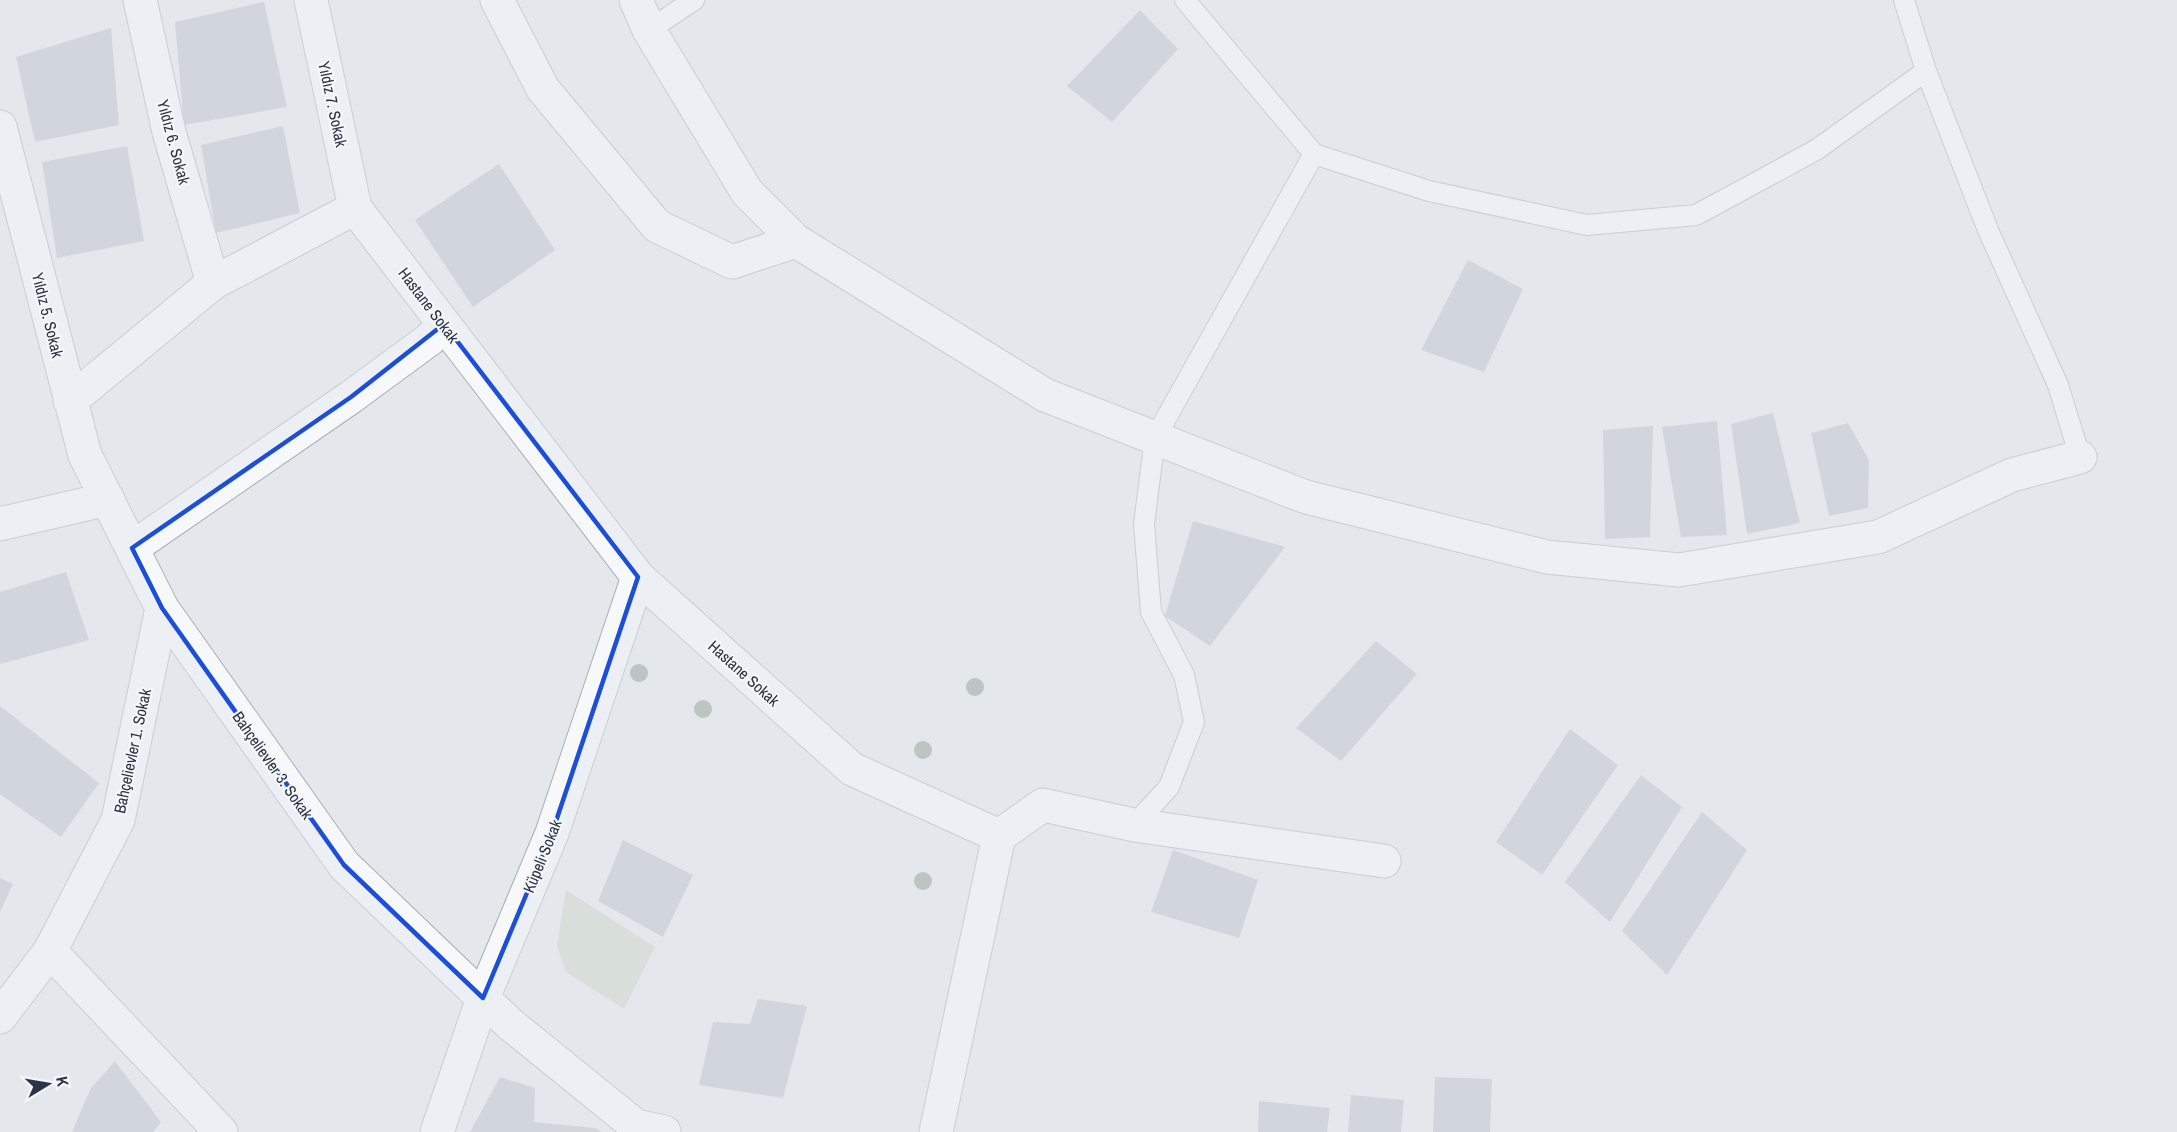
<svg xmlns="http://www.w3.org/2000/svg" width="2177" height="1132" viewBox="0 0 2177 1132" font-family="'Archivo Narrow',sans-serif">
	<rect width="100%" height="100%" fill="#e4e7ec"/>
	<path fill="#c9d6c5" d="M566,890L655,947L624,1009L566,972L557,946Z"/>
	<path fill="#bbc0ca" d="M264,2L287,107L184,125L175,22Z
		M1140,10L1178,49L1112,122L1067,86Z
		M111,28L119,125L35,142L16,57Z
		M283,126L300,213L216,233L201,145Z
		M127,146L144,241L57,258L42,162Z
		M499,164L555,250L473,307L415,220Z
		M1468,260L1523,289L1484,372L1421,350Z
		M1773,413L1800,523L1747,534L1731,424Z
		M1717,421L1727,535L1681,537L1662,427Z
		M1848,423L1869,460L1868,508L1829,516L1811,433Z
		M1653,426L1650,537L1605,539L1603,430Z
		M1193,521L1285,547L1210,646L1165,616Z
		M66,572L89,640L0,664V592Z
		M1376,641L1417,674L1341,761L1296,728Z
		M0,706L99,783L61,837L0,794Z
		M1570,729L1618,765L1542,875L1496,842Z
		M1641,775L1682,807L1610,922L1565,882Z
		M1702,812L1747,850L1667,975L1622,931Z
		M623,840L693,875L663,937L598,901Z
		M1173,850L1258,880L1239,938L1151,912Z
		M0,878L13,884L0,912Z
		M758,999L807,1006L783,1098L699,1085L713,1022L750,1024Z
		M115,1061L161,1122L153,1132H72L91,1088Z
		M500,1077L535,1088L534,1122L595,1128L602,1132H470Z
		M1435,1077L1492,1079L1490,1132H1433Z
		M1351,1095L1404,1100L1401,1132H1348Z
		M1259,1101L1330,1108L1327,1132H1258Z"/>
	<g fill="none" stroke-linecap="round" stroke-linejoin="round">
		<g stroke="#a9aeb7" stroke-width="22">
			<path id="lane" d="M1185,0L1314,154L1429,191L1587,225L1696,215L1816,150L1926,71
				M1904,0L1926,71L1988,230L2058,385L2080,457
				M649,30L694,0
				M1134,825L1169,787L1194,722L1184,675L1151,612L1144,524L1155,438L1314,154"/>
		</g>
		<g stroke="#a9aeb7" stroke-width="35">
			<path id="street" d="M140,0L169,132L213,283
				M311,0L355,208L638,577L852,769L999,836
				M497,0L543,89L657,226L732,262L796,241
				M636,0L649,30L747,192L796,241L1045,395L1306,497L1547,557L1679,570L1878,537L2012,475L2080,457
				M0,127L85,455L162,608L344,865L510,1024L636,1126L664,1132
				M70,401L213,283L355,208
				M0,524L108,499
				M132,548L351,397L430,339L444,324
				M999,836L1043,805L1134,825L1384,861
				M50,951L221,1132
				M0,1017L50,951L118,820L162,608
				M437,1132L483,998L552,833L638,577
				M936,1132L999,836"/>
		</g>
		<use href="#lane" stroke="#f7f8fa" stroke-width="20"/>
		<use href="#street" stroke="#f7f8fa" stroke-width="33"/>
	</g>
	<g fill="#899d89">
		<circle cx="639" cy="673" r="9"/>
		<circle cx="975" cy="687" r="9"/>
		<circle cx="703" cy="709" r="9"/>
		<circle cx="923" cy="750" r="9"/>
		<circle cx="923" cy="881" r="9"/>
	</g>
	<path d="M0 0H2177V1132H0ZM444,324L638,577L552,833L483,998L344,865L162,608L132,548L351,397Z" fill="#e4e7ec" fill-opacity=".55" fill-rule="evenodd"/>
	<path fill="none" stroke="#1d4ed8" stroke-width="4.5" stroke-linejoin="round" d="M444,324L638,577L552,833L483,998L344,865L162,608L132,548L351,397Z"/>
	<g text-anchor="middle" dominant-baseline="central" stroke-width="4.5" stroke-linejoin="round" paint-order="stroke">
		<g font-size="16" fill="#2b3445" stroke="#f4f6f9">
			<text transform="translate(333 104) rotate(78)">Yıldız 7. Sokak</text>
			<text transform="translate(174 142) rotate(75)">Yıldız 6. Sokak</text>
			<text transform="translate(429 305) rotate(53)">Hastane Sokak</text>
			<text transform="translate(48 315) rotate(76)">Yıldız 5. Sokak</text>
			<text transform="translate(744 673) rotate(42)">Hastane Sokak</text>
			<text transform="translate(132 751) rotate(-78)">Bahçelievler 1. Sokak</text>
			<text transform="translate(273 765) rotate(55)">Bahçelievler 3. Sokak</text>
			<text transform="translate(542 856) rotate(-68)">Küpeli Sokak</text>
		</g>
	</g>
	<g transform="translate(48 1084) rotate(79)" stroke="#f4f6f9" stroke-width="4.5" paint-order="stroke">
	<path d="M0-4.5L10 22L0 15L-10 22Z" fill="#2b3445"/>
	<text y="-9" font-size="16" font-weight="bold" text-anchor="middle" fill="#2b3445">K</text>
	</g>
</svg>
